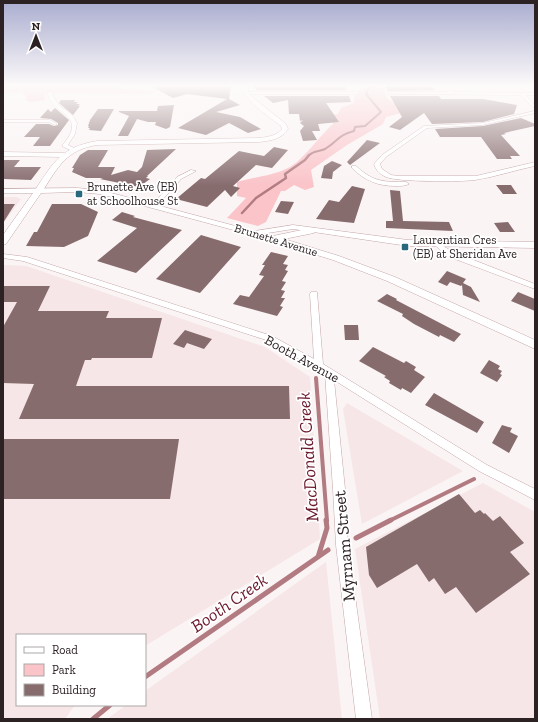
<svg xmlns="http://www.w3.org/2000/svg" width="538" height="722" viewBox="0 0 538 722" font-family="'Zilla Slab',serif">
	<rect width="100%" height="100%" fill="#fbf4f5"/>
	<path fill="#f6e6e7" d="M3,197H16L21,199L3,224Z
		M5,265L26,266L265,347L310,377L320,539L145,646V635H17V705H75L65,719H3V266Z
		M347,403L463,471L362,524L343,409Z
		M483,483L535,512V719H380L355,549Z
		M326,562L342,719H107L126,705H145V691Z"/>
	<path fill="#fac4c9" d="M3,85H122L121,88L124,89L157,91L149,94L46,93L44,96L45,100L30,102L26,100V95H23V93H3Z
		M363,85H381L387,98L405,112L386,117L383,124L347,145L311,170L314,187L305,190L294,185L285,191H281L266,222L258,226L227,218L246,198L237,196V182C253,177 273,176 288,168C302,162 320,135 333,124V121L316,116L338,114L341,108L354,103L355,96Z"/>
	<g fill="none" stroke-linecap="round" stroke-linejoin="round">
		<path stroke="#b17b81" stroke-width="2" d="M308,156C314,150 319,152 325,149C338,141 338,135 354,131L355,127L365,126L381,112L366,94L370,85"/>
		<path stroke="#b17b81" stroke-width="2.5" d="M242,213L256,198L286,178L285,174L305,160L309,155"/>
		<path stroke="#b17b81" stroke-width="4" d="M316,378L327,521
			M389,521L474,479"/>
		<path stroke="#b17b81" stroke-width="5" d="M356,538L391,520
			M318,557L327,528L326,520
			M145,677L328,550
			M93,719L110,705"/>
	</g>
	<path fill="#876c6e" d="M149,85L231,86L229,99L240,105L216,112L240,117L261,129L248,133L229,123L206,135L178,128L227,99L187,94L173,98Z
		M250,85H345L347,90H257Z
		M385,85L432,86L435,90L388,91Z
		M264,96H349L351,102L326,103L339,122L318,124L320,131H312L317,140L303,141L300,131L304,126L300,123L303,120L300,121L299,114H289L288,100L273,103Z
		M390,96H439L441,99H483L517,105L514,114L483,122L432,124L424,113L400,130L389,127L402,117Z
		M61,100H75L74,102H78L76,104H80L78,106H80L73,115L59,103Z
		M174,105L170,127L166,129L155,125L156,122H148L137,119L128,136H118L129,116L119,112V111H157L158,106Z
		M55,108L69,120L50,146H33L40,137H24L36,124H49L54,126L58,125V123L51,119L40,118L48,109L51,112Z
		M98,109H114L101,131L89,130L90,128H88L89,126H88L90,120Z
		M521,118L535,124V126L504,133L506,134L501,135L520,156H510L512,159H497L481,137H440L435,129L483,126Z
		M367,140L380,143L350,165L347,162Z
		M274,147L288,150L272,168L256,165L233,186L240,188L231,197L225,190L207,207L176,199L201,178L205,179L239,151L264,156Z
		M176,149L147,176H148L146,178L150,179L139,187L100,179L103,178H86L72,172L74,168H72L80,155L88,150H108L98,167H115L111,175L128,170L137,172L142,167L147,150Z
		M3,160H20L14,167H41L31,180L4,179L3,181Z
		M332,161L342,165L333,172L332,179L321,178L324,166Z
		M496,185H511L517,194H503Z
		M352,186L365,189L354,223L316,219L329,200L339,202Z
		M390,190L400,191L403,221L449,222L453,231L386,228V221H393Z
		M281,201L294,202L288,214L275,212Z
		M3,204H15L3,223Z
		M52,204H81L98,212L88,236L64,247L26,246L34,232H37Z
		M122,212L135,216L133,217L182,230L136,273L97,261L137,228L112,220Z
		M508,222L515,232H500L494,223Z
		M201,235L241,247L200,293L156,279Z
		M271,252L288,256L283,264L288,265L285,270L288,271L282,281L286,282L281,290L285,291L281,298H285L280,306L283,307L277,316L233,304L240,295L249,297L264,276L259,275L265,265H262Z
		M447,271L466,279L463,283L471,287L480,302L463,295L462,285L461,286L450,282L447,286L438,282Z
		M3,286H50L38,311H109L106,318H162L152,358H92L91,360H85L76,386H289L290,419H19L34,384L3,383V327L17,302H3Z
		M518,292L535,299V311L511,301Z
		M387,294L397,299L396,300L461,334L454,342L440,335L439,337L414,324L402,316L403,314L377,301Z
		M344,325H358L359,340H345Z
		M185,330L212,339L204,349L187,343L184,348L173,344Z
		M373,347L404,363L406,361L416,367L414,370L425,377L411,393L402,388L401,390L389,383L390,381L384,377L386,376L359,361Z
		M489,360L500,366L498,369L502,371L500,374L502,375L497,382L480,373Z
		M434,393L484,422L477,433L425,405Z
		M502,425L512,428L510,432L518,436L509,453L492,443Z
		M3,439H179L170,499H3Z
		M459,494L475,513L480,510L484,514L485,513L493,521L500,516L524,543L510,552L530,574L476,613L456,587L445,594L434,578L429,582L417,564L377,588L369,575L366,547Z"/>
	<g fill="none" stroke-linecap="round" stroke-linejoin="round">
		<g stroke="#c4a7a9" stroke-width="1">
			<path id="minor" d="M442,85H446L453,92L535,93V95H525L535,105V109L520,95L389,94L387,93L389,92H448Z
				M48,92H52C57,110 70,108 77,123L75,134L68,145L74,148V150H70L62,146C65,142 69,137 71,132C78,112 47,111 48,92Z
				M244,92H358L360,93L358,94H246Z
				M535,111V113L483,125L427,128L386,157L380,164L382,169L391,175L399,176H476L535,162V166C515,170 495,177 475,180C460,182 398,182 386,177C380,174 376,171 374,164L382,155L424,126L483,123Z
				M3,120H50L57,124L55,125L49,122H3Z
				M3,152L64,153L67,155L64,157L3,156Z
				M352,166H356C373,182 384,182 406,182L409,184C405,186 401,186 396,186C378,186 365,181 352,168Z
				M191,170L196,171L181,179L156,207H152V205L177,177Z
				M438,243L453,252L535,284V289L447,256L436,246V244Z
				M3,254L27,257L272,336L314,359L310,294L311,292H317L323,364L487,465L535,489V500L479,471L334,380L345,489L348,545L372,719H356L336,545L333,489L325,374L266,340L23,261L3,258Z"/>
		</g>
		<g stroke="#c4a7a9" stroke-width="1">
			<path id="tertiary" d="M242,85H248V91L251,96L286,124L288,129C282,139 270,141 259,142L97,145C66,150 58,167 42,192H36L35,190C54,162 61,147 97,141L259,138C268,137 276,136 282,129L281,126C270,117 242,100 242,85Z
				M293,225L408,240L535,242V248L408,246L293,229L255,235L251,233L255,231Z"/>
		</g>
		<g stroke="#c4a7a9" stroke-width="1">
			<path id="secondary" d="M77,188L100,190L273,236L311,228L314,229L315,231L314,233L284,239L339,256L395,277L535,340V349L387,281L333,260L252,235L100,194L77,192L41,193L6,244L3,245V235L33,193H3V189Z"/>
		</g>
		<use href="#minor" fill="#fff" fill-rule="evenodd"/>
		<use href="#tertiary" fill="#fff" fill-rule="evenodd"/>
		<use href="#secondary" fill="#fff" fill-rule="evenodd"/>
	</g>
	<linearGradient id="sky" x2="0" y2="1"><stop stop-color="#a9accf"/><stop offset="0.46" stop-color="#fdfafa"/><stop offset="1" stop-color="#fdfafa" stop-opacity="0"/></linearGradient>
	<rect width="538" height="186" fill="url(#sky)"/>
	<g fill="#29697d" stroke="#fff" stroke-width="1.5">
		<rect x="75" y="190" width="8" height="8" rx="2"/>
		<rect x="401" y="243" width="8" height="8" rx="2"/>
	</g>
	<g text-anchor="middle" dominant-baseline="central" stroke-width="3.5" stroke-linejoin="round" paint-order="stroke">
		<g font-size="12" fill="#2d2223" stroke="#fff" text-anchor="start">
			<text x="87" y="187">Brunette Ave (EB)<tspan x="87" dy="14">at Schoolhouse St</tspan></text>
			<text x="413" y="240">Laurentian Cres<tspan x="413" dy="14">(EB) at Sheridan Ave</tspan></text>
		</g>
		<g font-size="12" fill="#2d2223" stroke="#fff">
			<text transform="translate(276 240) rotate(17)">Brunette Avenue</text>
		</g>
		<g font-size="14" fill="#2d2223" stroke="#fff">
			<text transform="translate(302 359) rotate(29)">Booth Avenue</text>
		</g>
		<g font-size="17" fill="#2d2223" stroke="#fff">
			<text transform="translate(344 546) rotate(-95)">Myrnam Street</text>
		</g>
		<g font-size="18" font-style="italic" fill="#6a162a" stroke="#fff">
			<text transform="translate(308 457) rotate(-94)">MacDonald Creek</text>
			<text transform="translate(229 603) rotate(-35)">Booth Creek</text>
		</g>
	</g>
	<rect width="538" height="722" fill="none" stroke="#2d2223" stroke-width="8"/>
	<rect x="16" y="634" width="130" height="72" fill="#ffffff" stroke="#aba7a7"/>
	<rect x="24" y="647" width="20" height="6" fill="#ffffff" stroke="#aba7a7"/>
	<text x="52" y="654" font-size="12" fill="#2d2223">Road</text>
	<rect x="24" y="664" width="20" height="12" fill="#fac4c9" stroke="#aba7a7"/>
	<text x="52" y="674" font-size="12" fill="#2d2223">Park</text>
	<rect x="24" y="684" width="20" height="12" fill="#876c6e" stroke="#aba7a7"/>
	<text x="52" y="694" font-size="12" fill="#2d2223">Building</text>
	<g transform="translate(36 36)" stroke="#ffffff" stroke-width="3" paint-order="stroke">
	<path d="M0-3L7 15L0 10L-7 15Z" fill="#2d2223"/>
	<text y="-6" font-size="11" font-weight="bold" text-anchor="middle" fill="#2d2223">N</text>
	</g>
</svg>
